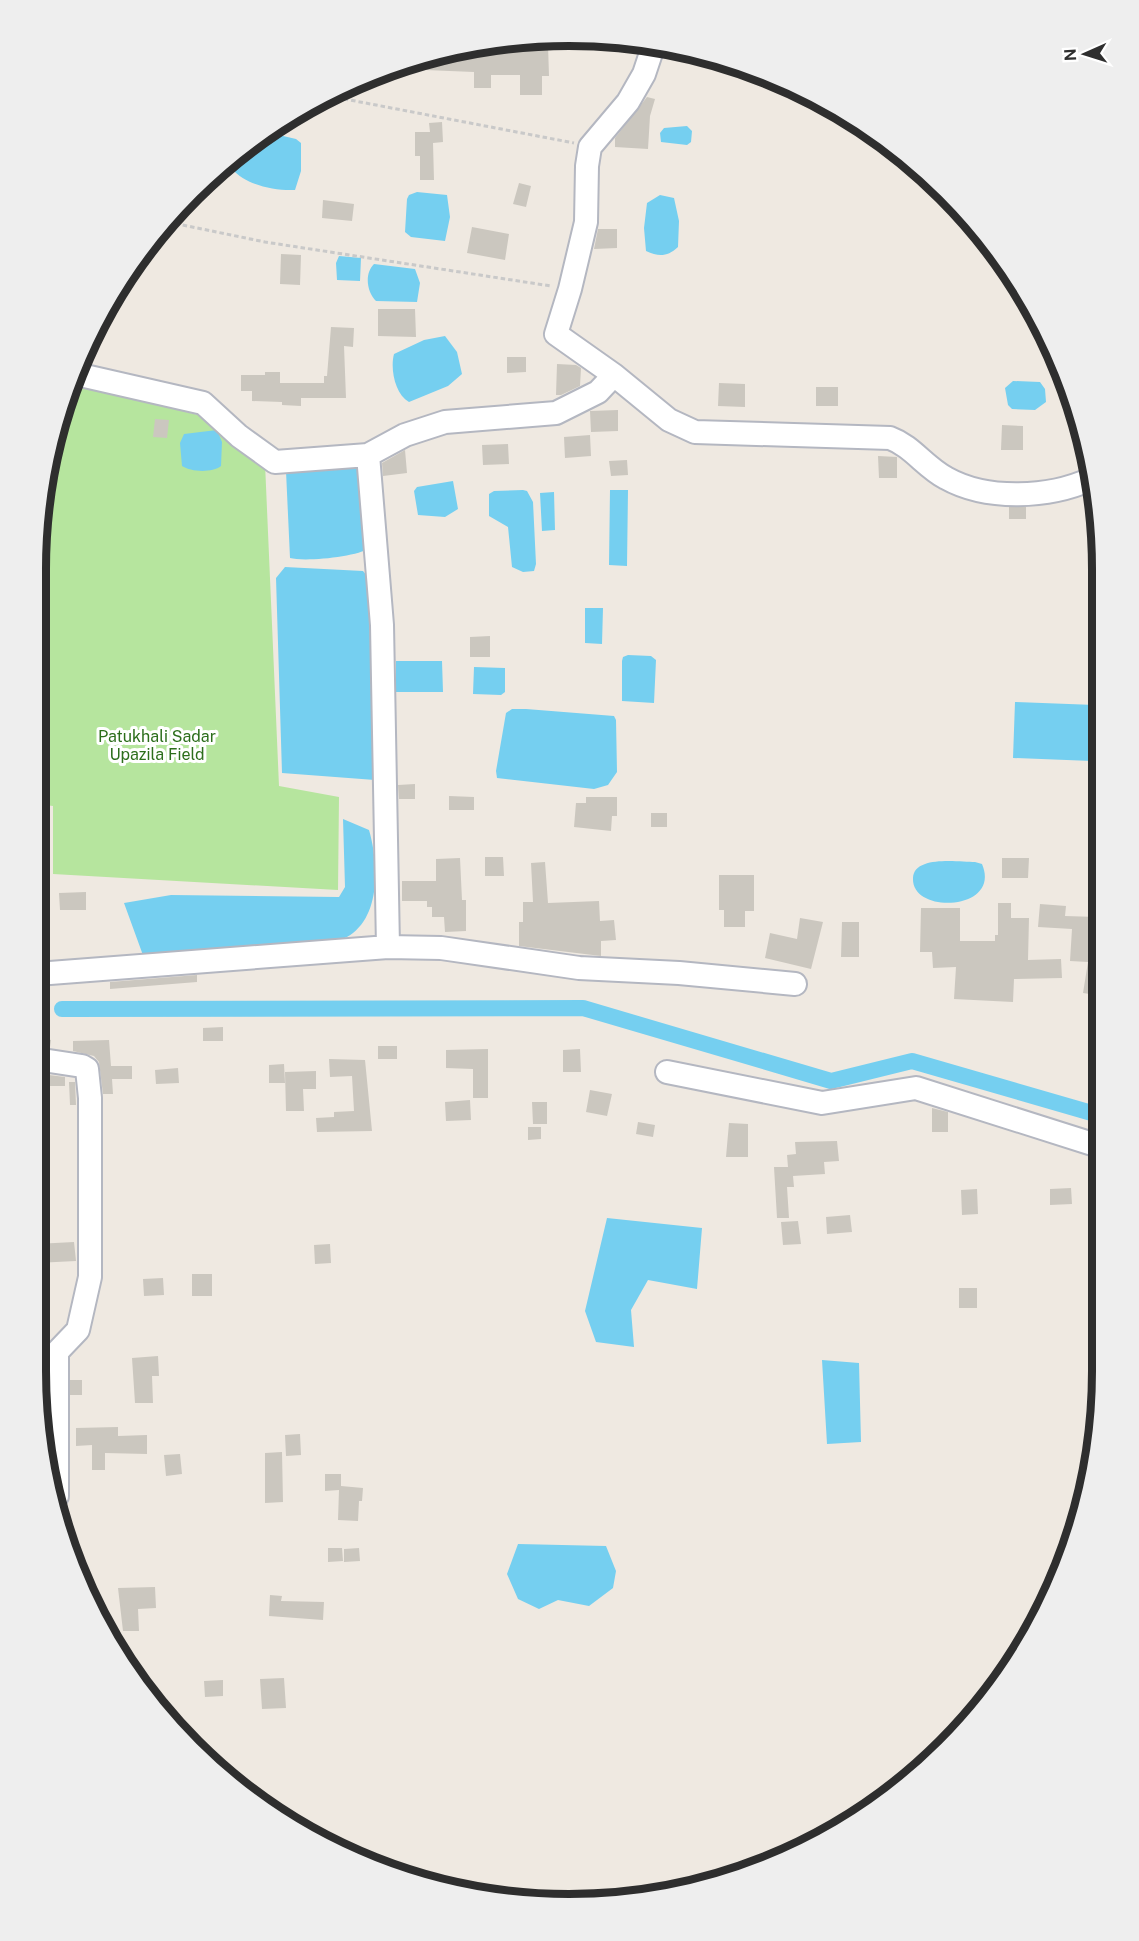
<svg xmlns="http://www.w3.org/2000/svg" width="1139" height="1941" viewBox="0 0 1139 1941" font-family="'Public Sans',sans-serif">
	<rect width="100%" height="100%" fill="#efe9e1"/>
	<path fill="#b6e59e" d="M72,383L202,416L265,463L279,786L339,797L338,890L53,874V806L37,804V534L64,398Z"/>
	<path fill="#75cff0" d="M687,126L692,131L691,142L687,145L661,142L660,133L664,128Z
		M266,132L296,139L301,143V171L295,190C274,191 246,185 232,169L231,160Z
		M417,192L447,195L450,217L445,241L411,237L405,232L407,199L409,195Z
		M660,195L674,198L679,221L678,247C667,257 659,257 646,251L644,228L647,203Z
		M339,256L361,258L360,281L337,280L336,263Z
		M374,264L415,269L420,283L417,302L376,301C367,292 364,274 374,264Z
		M445,336L457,352L462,374L448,386L409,402C395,394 390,369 394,354L424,340Z
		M1013,381L1040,382L1045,389L1046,402L1035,410L1012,409L1008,405L1005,388Z
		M217,430L222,442L221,466C212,473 191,472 182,466L180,443L184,434Z
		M360,463L369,548C358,557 304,562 290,558L286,471Z
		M453,481L458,509L445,517L418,515L414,491L417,487Z
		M523,490L527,491L533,502L536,564L534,571L523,572L512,567L508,527L489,516V494L494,491Z
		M610,490H628L627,566L609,565Z
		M554,492L555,530L542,531L540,493Z
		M285,567L363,571L372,582L375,780L282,773L276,578Z
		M585,608H603L602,644L585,643Z
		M628,655L651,656L656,660L654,703L622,701V661L623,657Z
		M396,661H442L443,692H396Z
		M474,667L505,668V692L501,695L473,694Z
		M1015,702L1095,705L1092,761L1013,758Z
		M526,709L614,716L616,720L617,772L608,785L594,789L497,778L496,771L506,713L512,709Z
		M37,814L42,823L47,895L37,909Z
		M343,819L369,830C378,861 381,911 353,933C328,955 184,955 144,958L124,903L171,895L339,897L345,887Z
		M975,862L982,864C1002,911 911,915 913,878C914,855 959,862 975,862Z
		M607,1218L702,1228L697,1289L648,1280L631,1310L634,1347L596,1342L585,1311Z
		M822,1360L859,1363L861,1442L827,1444Z
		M518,1544L606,1546L616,1571L613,1588L589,1606L558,1600L539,1609L518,1599L507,1574Z"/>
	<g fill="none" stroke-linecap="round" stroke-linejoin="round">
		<path stroke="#75cff0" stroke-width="16" d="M62,1009L583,1008L831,1081L912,1061L1102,1116"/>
	</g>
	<path fill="#cbc7bf" d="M563,37L564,50H551V38Z
		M548,45L549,76H542V95H520V75H491V88H474V72L401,69L400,66L465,46Z
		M647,97L655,99L650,116L648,149L615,147V138Z
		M442,122L443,142L433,143L434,180H420V156H415V132H430L429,123Z
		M519,183L531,186L526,207L513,204Z
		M323,200L354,204L352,221L322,218Z
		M472,227L509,234L505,260L467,253Z
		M598,229H617V248L594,249Z
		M281,254L301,255L300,285L280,284Z
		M378,309H415L416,337L378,336Z
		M331,327L354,328L353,347L344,346L346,398H301V406L282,405V402L252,401V391H241V375H265V372H280V383H324V376H327Z
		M507,357H526V372L507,373Z
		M557,364L576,365L581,368L580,386L561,395H556Z
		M719,383L745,384V407L718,406Z
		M816,387H838V406H816Z
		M618,410V431L591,432L590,411Z
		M155,419L169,420L167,438L153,437Z
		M1002,425L1023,426V450H1001Z
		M590,435L591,456L565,458L564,437Z
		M508,444L509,464L483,465L482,445Z
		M405,450L407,473L383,476L382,463Z
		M878,456L897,457V478H879Z
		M627,460L628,475L611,476L609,461Z
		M1009,507H1026V519H1009Z
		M490,636V657H470V637Z
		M415,784V799H399L398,785Z
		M449,796L474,797V810H449Z
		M586,797H617V816H612L611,831L574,827L576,803H586Z
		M651,813H667V827H651Z
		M485,857H503L504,876H485Z
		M460,858L462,900H466V931L445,932L444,917H432V907H427V901H402V881H436V859Z
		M1002,858H1029L1028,878H1002Z
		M545,862L548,903L599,901L600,921L614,920L616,940L601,941V956L519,946V922H523V902H533L531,863Z
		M719,875H754V911H745V927H724V910H719Z
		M86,892V910H60L59,893Z
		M998,903H1011V918H1029L1028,960L1061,959L1062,978L1014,979L1013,1002L954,999L956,967L933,968L932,952H920L921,908H960V941H995V935H998Z
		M1040,904L1066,906L1065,916L1097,917L1096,947H1102V958L1096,995L1083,993L1088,962L1070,961L1072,929L1038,927Z
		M800,918L823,922L811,969L765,958L770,933L797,939Z
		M842,922H859V957H841Z
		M197,975V982L110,989V982Z
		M223,1027V1041H203V1028Z
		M36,1037L51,1040L50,1047L36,1046Z
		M109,1040L111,1066H132V1079H112L113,1094H103L99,1062L94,1056L73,1051V1041Z
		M378,1046H397V1059H378Z
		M488,1049V1098H473V1069L446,1068V1050Z
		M580,1049L581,1072H563V1050Z
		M329,1059L365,1060L372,1131L317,1132L316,1118L334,1117V1112L354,1111L352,1076L330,1077Z
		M284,1064L285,1083H269V1065Z
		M178,1068L179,1083L156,1084L155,1070Z
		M316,1071V1089H303L304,1111H286L285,1072Z
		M49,1075L65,1077V1086H50Z
		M69,1082H75L76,1105H70Z
		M590,1090L612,1094L607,1116L586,1112Z
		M470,1100L471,1120L446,1121L445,1102Z
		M532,1102H547V1124H533Z
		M932,1108L948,1112V1132H932Z
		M638,1122L655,1125L653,1137L636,1134Z
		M729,1123L748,1124V1157H726Z
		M528,1127H541V1139L528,1140Z
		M837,1141L839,1161L824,1162L825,1174L793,1176L794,1187H787L789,1218H777L774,1167H788L787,1155L796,1154L795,1142Z
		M1071,1188L1072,1204L1050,1205V1189Z
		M977,1189L978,1214L962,1215L961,1190Z
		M850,1215L852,1232L827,1234L826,1217Z
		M798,1221L801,1244L783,1245L781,1222Z
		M74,1242L76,1261L36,1263V1244Z
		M330,1244L331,1263L315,1264L314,1245Z
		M192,1274H212V1296H192Z
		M163,1278L164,1295L144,1296L143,1279Z
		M959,1288H977V1308H959Z
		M158,1356L159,1376H152L153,1403H135L132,1358Z
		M70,1380H82V1395H70Z
		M118,1427V1436L147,1435V1454L105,1453V1470H92V1445L76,1446V1428Z
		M300,1434L301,1455L286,1456L285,1435Z
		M282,1452L283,1502L265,1503V1453Z
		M180,1454L182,1474L166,1476L164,1455Z
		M325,1474H341V1486L363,1488L362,1501H359L358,1521L338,1520L339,1490L325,1491Z
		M328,1548H342L343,1561L328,1562Z
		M359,1548L360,1561L344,1562V1549Z
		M155,1587L156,1608L138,1609L139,1631H123L118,1588Z
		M270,1595L282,1596L281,1601L324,1602L323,1620L269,1616Z
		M284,1678L286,1708L262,1709L260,1679Z
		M223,1680V1696L205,1697L204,1681Z"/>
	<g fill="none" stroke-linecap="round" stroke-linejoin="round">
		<g stroke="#b4b7c1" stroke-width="26">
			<path id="minor" d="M654,44L644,74L628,102L590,147L587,166L586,222L570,289L556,334L614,375L669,420L695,432L890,438C912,446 925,467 946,478C987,501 1049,498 1091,479
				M76,374L203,403L239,436L275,462L368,455L405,435L445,422L556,413L598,392L614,375
				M368,455L382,625L388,947
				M37,974L388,947L441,948L579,968L679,973L795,984
				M36,1059L82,1066L87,1069L90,1098V1277L78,1330L57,1352V1496
				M667,1072L822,1103L916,1088L1102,1147"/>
		</g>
		<path stroke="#c9c9c9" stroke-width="3" stroke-dasharray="4.5 3" stroke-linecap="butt" d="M329,96L574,143
			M168,222L265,242L551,286"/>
		<use href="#minor" stroke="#fff" stroke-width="22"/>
	</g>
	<g text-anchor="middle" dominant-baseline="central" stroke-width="6" stroke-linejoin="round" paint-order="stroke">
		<g font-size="16" fill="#2c6e1b" stroke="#fff">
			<text x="157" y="736">Patukhali Sadar<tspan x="157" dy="18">Upazila Field</tspan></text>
		</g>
	</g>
	<path d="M0 0H1139V1941H0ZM569 46H569A523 523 0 0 1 1092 569V1371A523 523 0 0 1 569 1894H569A523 523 0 0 1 46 1371V569A523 523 0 0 1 569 46Z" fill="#eee" fill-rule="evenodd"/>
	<path fill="none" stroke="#2e2e2e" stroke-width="8" d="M569 46H569A523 523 0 0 1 1092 569V1371A523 523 0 0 1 569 1894H569A523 523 0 0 1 46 1371V569A523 523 0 0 1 569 46Z"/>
	<g transform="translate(1085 54) rotate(267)" stroke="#ffffff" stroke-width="4.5" paint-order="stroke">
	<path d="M0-4.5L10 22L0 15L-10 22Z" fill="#2e2e2e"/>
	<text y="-9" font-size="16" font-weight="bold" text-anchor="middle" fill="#2e2e2e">N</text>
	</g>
</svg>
